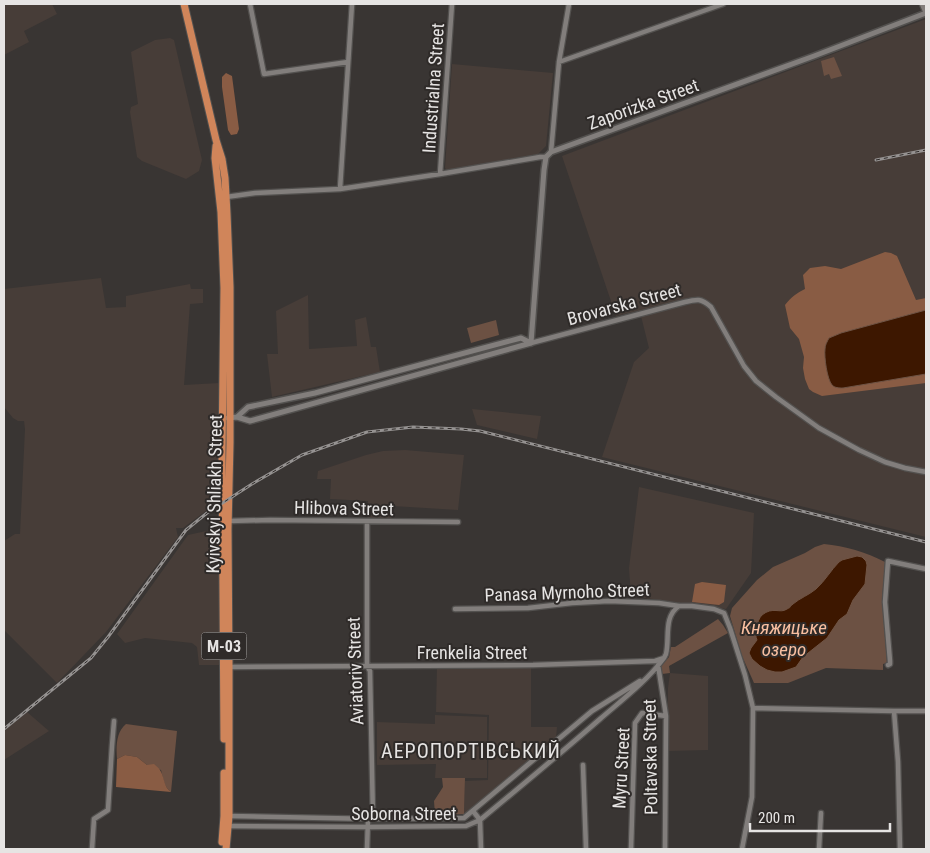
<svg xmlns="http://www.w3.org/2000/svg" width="930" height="853" viewBox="0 0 930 853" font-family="'Roboto Condensed',sans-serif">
	<rect width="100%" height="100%" fill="#393533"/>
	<path fill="#473d38" d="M4,4H52L57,14L24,31L29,42L4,55Z
		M926,19V537L602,457L634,362L649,348L641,316L638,311L616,316L562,156Z
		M170,38L174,40L202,160L199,171L186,179L142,161L137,157L130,112L131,107L138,104L131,52L155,40Z
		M452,64L553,73L546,146L538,154L447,170L445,168Z
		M101,278L106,308L126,307V296L190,284L191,289H203V303L190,304L184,385L219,383L218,502L183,528H176L178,537L106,632L57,683L4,630V541L15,534H20L25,429L24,421H18L13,418L4,407V289Z
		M308,295L309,349L357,346L355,320L366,317L371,347H376L380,372L272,397L267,354H278L276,311Z
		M472,409L541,416L537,439L477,425Z
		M405,450L464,455L458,510L393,506L392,522H367L368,501L330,499L331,479H317L318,471L366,455L383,451Z
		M639,487L754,513L751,573L726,609L631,596L629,568Z
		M220,528L219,665H199L197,647L192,643L145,638L125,643L117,634L188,535Z
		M437,666L531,668V727H557L556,738L464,814L465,781L488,780L489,715L436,712Z
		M670,673L708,676V750L667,751L668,688Z
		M27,712L49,731L4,760V731Z
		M435,715L487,717V778H435L436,764L377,765V722L435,724Z"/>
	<path fill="#6c5143" d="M834,57L842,76L831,79L829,74L824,76L821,61Z
		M496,320L499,335L471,343L467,328Z
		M824,544C845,546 866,552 885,562L882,600L887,663L883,664V670L826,668L788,683H754L742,656L730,616L732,608L757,580L773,567L805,553L815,547Z
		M718,619L723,625L728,633L669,666L670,673L662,674L661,666L669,657L671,647H675Z
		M126,724L177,731L171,792C164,787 163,778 161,770L147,765L137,757L125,755L117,759C116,747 116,732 126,724Z
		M442,778H465L464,814L435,815L434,801L443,787Z"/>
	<path fill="#895c44" d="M226,73L232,76L239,129L237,134L231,135L228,130L222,87V77Z
		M885,252L891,253L897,256L916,300L926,298V310L841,333L843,388L926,374V383L822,396L813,392L809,389L805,379L803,368L804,357L799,339L790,328L785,305C791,297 797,293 805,289L803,275L810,268L825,266L841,269Z
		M702,582L726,585L724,602L719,605L692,602L695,584Z
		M125,755L137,757L147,765L154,764C156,766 159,768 160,770C165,778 163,786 171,792L116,787L117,759Z"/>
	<path fill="#3d1700" stroke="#705444" d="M926,310V374L843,388C839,388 835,388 832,385C827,379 824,357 825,349C825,345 827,342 829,338L841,333Z
		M857,556L862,557L866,561L867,565L865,584L853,600L847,614L839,620L827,638L803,657L796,667L782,672H775L767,670L760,666L752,659L749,653L751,648L757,640C754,634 757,620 762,615C773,606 780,614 787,609C793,606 788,608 793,604C800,598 809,595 816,589C825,581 831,570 839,562L842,560Z"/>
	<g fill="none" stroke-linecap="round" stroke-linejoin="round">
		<g stroke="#53514f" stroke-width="7">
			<path id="minor" d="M250,4L264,74L348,62
				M922,4L926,13
				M559,62L723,4
				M551,152L559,62L569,4
				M440,174L452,4
				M340,189L352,4
				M226,197L255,193L340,189L440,174L540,157H546
				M531,343L685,302C697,299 701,298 711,307L744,366L756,381L776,397L819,428L859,450L885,462L905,468L926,472
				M229,521L270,520L458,522
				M367,522V666L370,671L373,819
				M455,609L528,608L572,603L609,601L659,603L679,606H692L714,609L724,613L730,628L745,675L753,708L752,797L742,849
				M658,665L666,716L665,849
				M888,665L890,664V661L885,602L888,561L926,569
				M227,667L533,665L655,661L664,658L666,654C670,638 663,617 679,606
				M753,708L894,711H926
				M894,711L898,762L900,849
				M583,765L586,849
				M473,811L480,820L481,849
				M228,816L373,819L464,818L592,711L640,681
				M227,826L368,827L466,826L480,820C520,787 561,753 600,719C622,700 647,681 664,658
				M92,849L94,819L108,810L112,746L114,721
				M367,849L368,819
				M631,849L635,723L642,713L666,716
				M819,849L821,813"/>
		</g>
		<g stroke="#53514f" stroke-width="8">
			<path id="tertiary" d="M531,343L544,170L546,157L551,152L814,56L926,13
				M237,417L248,407L315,393L521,338L531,343
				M228,418L237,417L250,421L531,343"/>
		</g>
		<g stroke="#53514f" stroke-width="9">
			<path id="trunk" d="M184,4L216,140L222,159L225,178L227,214L230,287V443L228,529L229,667V816L226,849
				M216,146L215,158L221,212L224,288L222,453L224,739
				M222,842L224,816V773"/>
		</g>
		<use href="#minor" stroke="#827e7c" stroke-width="4.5"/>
		<use href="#tertiary" stroke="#827e7c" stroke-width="5"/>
		<use href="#trunk" stroke="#d0855a" stroke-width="7"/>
		<g stroke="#959291" stroke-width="3">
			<path id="rail" d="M876,160L926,150
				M4,729L91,658L108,637L186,530L207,513L252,484L302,455L367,432L413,427L461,429L480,431L926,542"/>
		</g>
		<use href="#rail" stroke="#2f2b29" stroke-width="1" stroke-dasharray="4" stroke-linecap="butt"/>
	</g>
	<g text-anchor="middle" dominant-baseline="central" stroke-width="4" stroke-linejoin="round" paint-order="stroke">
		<rect fill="#2f2b29" stroke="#afacab" stroke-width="1" x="201.5" y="632.5" width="45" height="27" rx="4"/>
		<g font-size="16" font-weight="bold" fill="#e6e4e3">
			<text x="224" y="646">М-03</text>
		</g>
		<g font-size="18" fill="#e6e4e3" stroke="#2f2b29">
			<text transform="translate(433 88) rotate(-86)">Industrialna Street</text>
			<text transform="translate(643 104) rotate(-20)">Zaporizka Street</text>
			<text transform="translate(624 304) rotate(-15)">Brovarska Street</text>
			<text transform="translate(214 494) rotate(-89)">Kyivskyi Shliakh Street</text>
			<text transform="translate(344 508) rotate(1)">Hlibova Street</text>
			<text transform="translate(567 592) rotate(-2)">Panasa Myrnoho Street</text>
			<text x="472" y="652">Frenkelia Street</text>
			<text transform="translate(355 671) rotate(-92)">Aviatoriv Street</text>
			<text transform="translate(650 757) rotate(-91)">Poltavska Street</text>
			<text transform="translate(621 768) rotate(-87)">Myru Street</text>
			<text x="404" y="813">Soborna Street</text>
		</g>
		<g font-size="19" font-style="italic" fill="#f9bfa0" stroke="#2f2b29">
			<text x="784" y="627">Княжицьке<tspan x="784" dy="22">озеро</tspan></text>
		</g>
		<g font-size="20" letter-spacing="1" fill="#e6e4e3" stroke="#2f2b29">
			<text x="471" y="751">АЕРОПОРТІВСЬКИЙ</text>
		</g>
	</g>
	<rect width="930" height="853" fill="none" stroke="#e6e4e3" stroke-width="10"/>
	<path d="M750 823v8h140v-8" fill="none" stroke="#e6e4e3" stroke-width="2.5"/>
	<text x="758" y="823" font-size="15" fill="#e6e4e3" stroke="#2f2b29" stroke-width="4" paint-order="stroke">200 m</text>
</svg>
